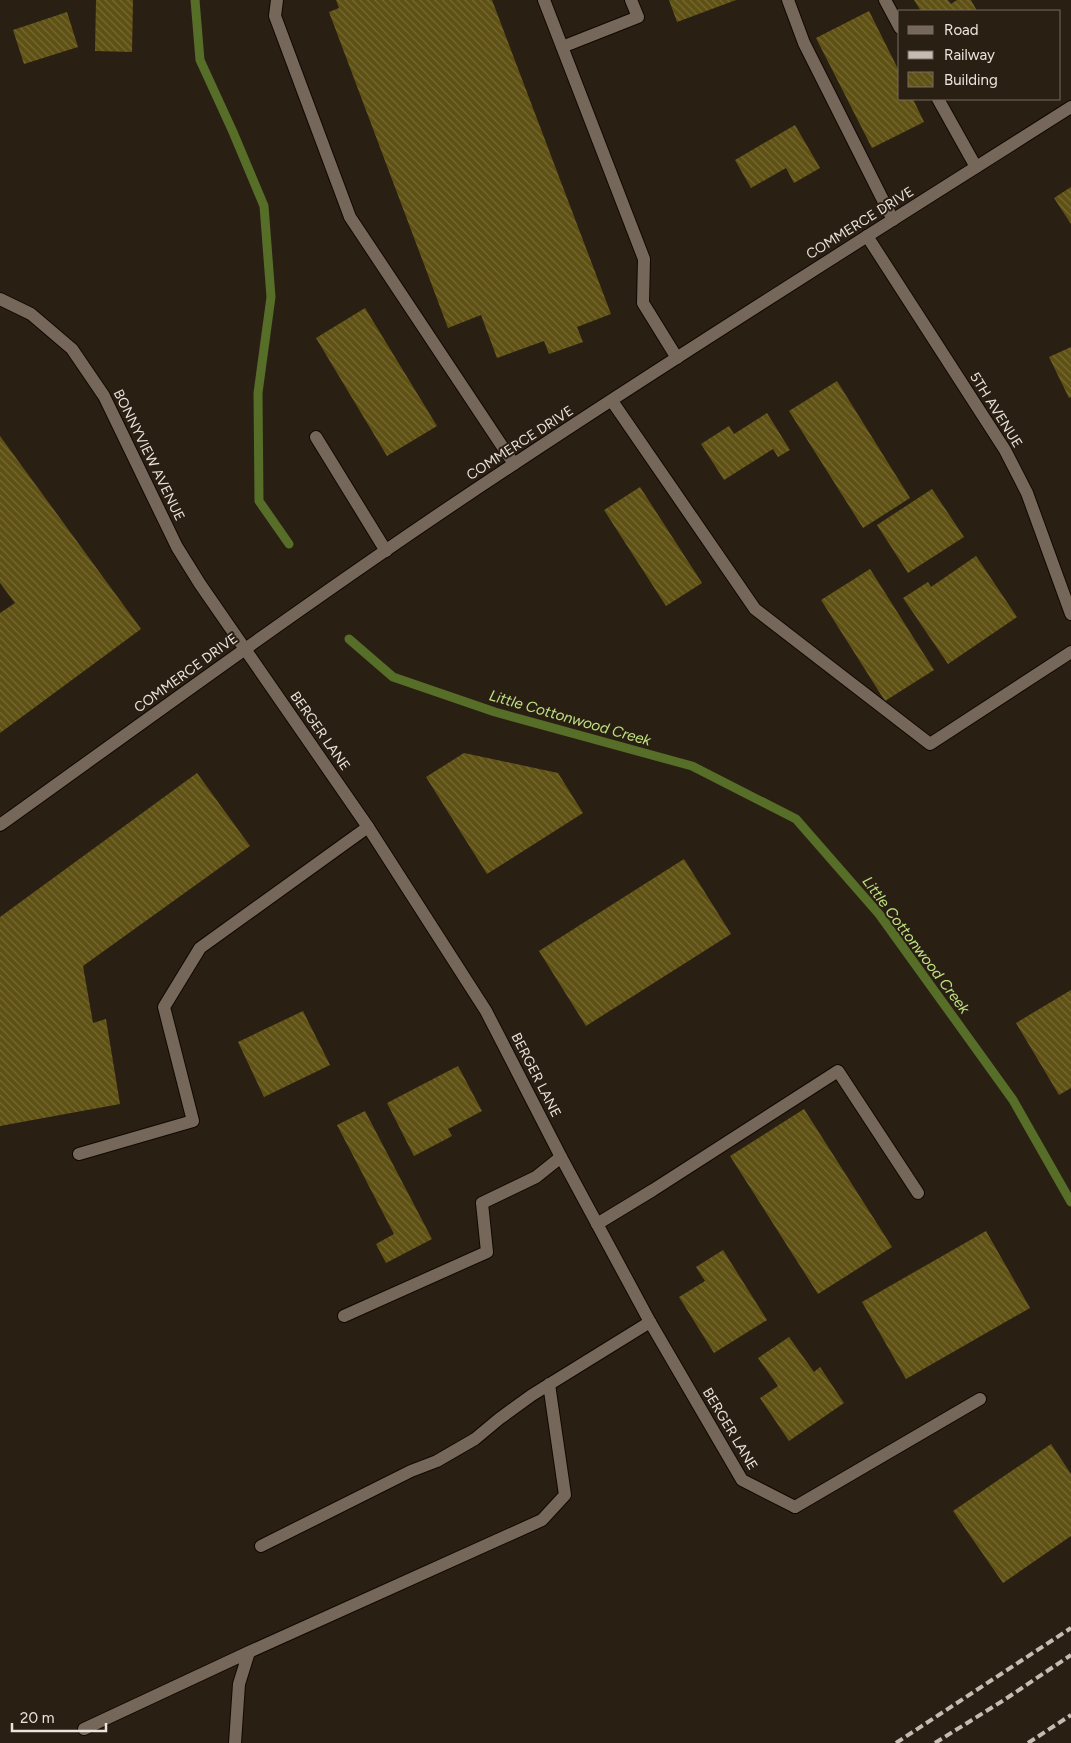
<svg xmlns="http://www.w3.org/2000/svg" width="1071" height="1743" viewBox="0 0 1071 1743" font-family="Figtree,sans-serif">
	<defs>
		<pattern id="building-back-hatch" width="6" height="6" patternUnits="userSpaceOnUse" patternTransform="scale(1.25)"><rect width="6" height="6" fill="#5f5114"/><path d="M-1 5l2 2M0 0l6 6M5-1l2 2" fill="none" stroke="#766a36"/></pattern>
	</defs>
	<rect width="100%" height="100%" fill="#2a1f13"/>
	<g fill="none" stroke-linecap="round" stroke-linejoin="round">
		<path stroke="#566e28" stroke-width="9" d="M195,0L200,60L233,132L264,206L271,297L258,393L259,501L289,544
			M349,639L393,677L495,712L692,766L796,819L879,914L1013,1100L1071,1202"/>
	</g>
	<path fill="url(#building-back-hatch)" d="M96,0H133L132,52L95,51Z
		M336,0H492L611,314L577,327L583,342L549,354L544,341L497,358L481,315L448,328L329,12L339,8Z
		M669,0H736L677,22Z
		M914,0H948L951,4L957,0H971L977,11H921Z
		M869,11L900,73V99H913L924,122L872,148L816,38Z
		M67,12L78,47L24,64L13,30Z
		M795,125L820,168L794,183L786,168L751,188L735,160Z
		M1071,187V224L1054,198Z
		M365,308L437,426L387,456L316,338Z
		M1071,347V397L1069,398L1049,357Z
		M837,381L910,498L863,528L789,411Z
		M767,413L790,450L778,457L773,449L724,480L701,444L729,426L734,434Z
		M0,436L141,629L0,733V613L15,603L0,583Z
		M640,487L702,583L666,606L604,510Z
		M932,489L964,537L908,573L877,525Z
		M976,556L1017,617L948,664L903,598L928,582L931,587Z
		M870,569L934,670L885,701L821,600Z
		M464,753L558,773L583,813L487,874L426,777Z
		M197,773L250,846L83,966L93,1023L106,1019L120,1104L0,1126V917Z
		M684,859L731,934L586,1026L539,951Z
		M1071,990V1088L1059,1095L1016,1023Z
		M303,1011L330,1065L264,1097L238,1042Z
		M458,1066L482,1111L448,1129L452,1136L414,1156L387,1103Z
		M804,1109L892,1247L818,1294L730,1156Z
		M365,1111L432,1239L386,1263L376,1244L394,1234L337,1125Z
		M986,1231L1030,1308L906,1379L862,1302Z
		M723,1250L767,1320L714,1353L679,1297L705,1281L696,1267Z
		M789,1337L814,1372L820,1367L844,1403L789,1441L760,1398L778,1386L758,1358Z
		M1051,1444L1071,1474V1536L1003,1583L953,1511Z"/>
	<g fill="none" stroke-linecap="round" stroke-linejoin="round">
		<g stroke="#120802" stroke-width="14">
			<path id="service" d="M277,0L275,16L350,217L514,464
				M544,0L644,259L643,303L677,358
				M788,0L804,43L893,220
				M885,0L900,28
				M562,47L638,17L631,0
				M938,99L976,167
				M612,401L755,609L930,744L1071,652
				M316,437L386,551
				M79,1154L193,1121L164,1007L200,948L368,827
				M597,1224L653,1190L838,1071L918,1193
				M344,1316L487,1252L482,1203L536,1177L561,1157
				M795,1507L980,1399
				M261,1546L411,1471L437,1461L475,1439L499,1419L532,1395L650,1322
				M84,1729L249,1652L542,1520L565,1495L549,1384
				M235,1743L239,1684L249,1652"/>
		</g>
		<g stroke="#120802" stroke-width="14">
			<path id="minor" d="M867,236L1005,450L1027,493L1071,614
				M0,299L31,314L72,349L104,396L177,547L200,584L368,827L486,1011L561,1157L650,1322L742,1480L795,1507"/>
		</g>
		<g stroke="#120802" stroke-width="14">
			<path id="tertiary" d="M0,825C170,703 339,579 514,464C698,342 885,225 1071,107"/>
		</g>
		<use href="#service" stroke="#75675a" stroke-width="12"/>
		<use href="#minor" stroke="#75675a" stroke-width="12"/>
		<use href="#tertiary" stroke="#75675a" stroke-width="12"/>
		<path stroke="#c4bbb3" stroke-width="4" stroke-dasharray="8 4" stroke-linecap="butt" d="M896,1743L1071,1628
			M935,1743L1004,1700L1071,1655
			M1028,1743L1071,1715"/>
	</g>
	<g text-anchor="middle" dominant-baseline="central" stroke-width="4" stroke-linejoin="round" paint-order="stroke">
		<g font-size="14" fill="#ece3dc" stroke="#2a1f13">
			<text transform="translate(860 223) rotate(-32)">COMMERCE DRIVE</text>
			<text transform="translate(996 410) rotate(58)">5TH AVENUE</text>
			<text transform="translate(520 443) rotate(-33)">COMMERCE DRIVE</text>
			<text transform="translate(149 455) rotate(64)">BONNYVIEW AVENUE</text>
			<text transform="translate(186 673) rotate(-36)">COMMERCE DRIVE</text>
			<text transform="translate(320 731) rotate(55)">BERGER LANE</text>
			<text transform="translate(536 1075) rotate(63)">BERGER LANE</text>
			<text transform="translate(730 1429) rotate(59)">BERGER LANE</text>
		</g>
		<g font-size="15" font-style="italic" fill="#bfe382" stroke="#2a1f13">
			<text transform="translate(570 718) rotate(16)">Little Cottonwood Creek</text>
			<text transform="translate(916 945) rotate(53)">Little Cottonwood Creek</text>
		</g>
	</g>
	<rect x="898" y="10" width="162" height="90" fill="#2a1f13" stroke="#786d63"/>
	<rect x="908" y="26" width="25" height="8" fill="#75675a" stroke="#786d63"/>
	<text x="944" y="35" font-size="15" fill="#ece3dc">Road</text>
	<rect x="908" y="51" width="25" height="8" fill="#c4bbb3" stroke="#786d63"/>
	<text x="944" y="60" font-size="15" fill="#ece3dc">Railway</text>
	<rect x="908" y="72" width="25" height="15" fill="url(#building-back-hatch)" stroke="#786d63"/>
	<text x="944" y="85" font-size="15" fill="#ece3dc">Building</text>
	<path d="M12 1723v8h94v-8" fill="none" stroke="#ece3dc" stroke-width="2.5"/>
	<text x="20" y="1723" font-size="15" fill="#ece3dc" stroke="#2a1f13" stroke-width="4" paint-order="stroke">20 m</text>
</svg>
